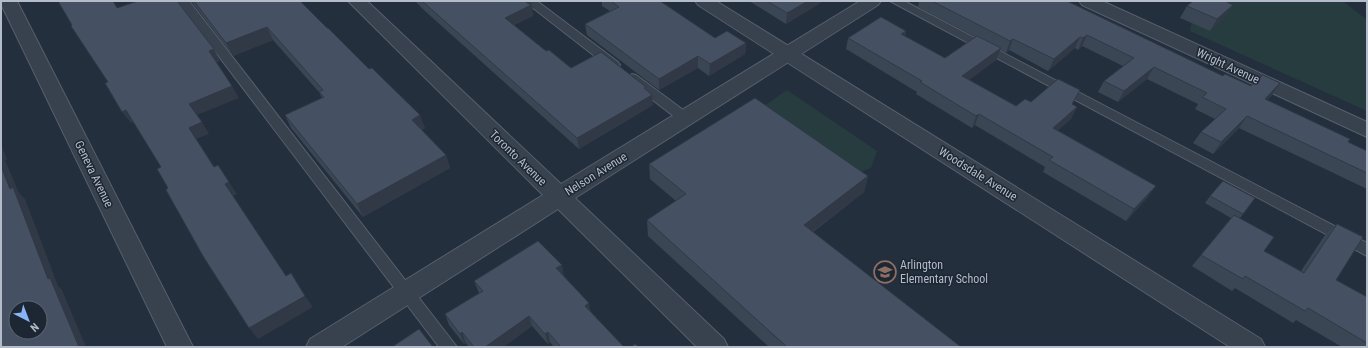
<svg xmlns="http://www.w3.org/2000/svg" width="1368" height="348" viewBox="0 0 1368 348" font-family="'Roboto Condensed',sans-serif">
	<rect width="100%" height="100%" fill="#242f3e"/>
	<path fill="#263c3f" d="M1196,1H1343L1367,20V111L1190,31Z
		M787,90L877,151L871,168L844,178L754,113Z"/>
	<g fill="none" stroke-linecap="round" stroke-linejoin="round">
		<g stroke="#565f6c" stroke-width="2">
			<path id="service" d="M177,1H189L457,347H439Z
				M524,1H537L618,62L620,65L618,68H610Z
				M890,1H904L1367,243V256Z
				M632,74L636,75L690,115L692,118L690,121H680L628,81L626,78Z"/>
		</g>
		<g stroke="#565f6c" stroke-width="2">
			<path id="minor" d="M1,1H17L193,347H167L1,4Z
				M348,1H367L561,184L860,1H881L878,5L575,198L724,339L728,347H697L558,209L342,347H306L310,339L543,195Z
				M1079,1H1102L1367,122V137L1082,5Z"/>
		</g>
		<g stroke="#565f6c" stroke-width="2">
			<path id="tertiary" d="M695,1H716L1261,339L1265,347H1230L698,5Z"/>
		</g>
		<use href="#service" fill="#38414e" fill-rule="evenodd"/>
		<use href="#minor" fill="#38414e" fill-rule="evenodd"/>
		<use href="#tertiary" fill="#38414e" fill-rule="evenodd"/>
	</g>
	<path fill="#3b4654" d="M191,1H300L425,128L421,130L446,155L450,168L363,217L291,128L285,115L322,98L319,92L273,40L233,56Z
		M415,1H531L533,10H532L533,16L514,25L546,51L571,68L646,87L647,90L653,105L579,149L425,11Z
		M602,1H660L715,38L746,43L745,54L709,76L698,68L659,90L587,35L585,24L610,11L602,6Z
		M749,1H822V2L786,24Z
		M919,1H1067L1223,76L1251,86L1280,83L1272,95L1267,100L1348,142L1367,151V189L1239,128L1213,154L1193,143L1201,132L1215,119L1195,109L1198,104L1147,79L1118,102L1098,92L1104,81L1123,66L1082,46L1078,50L1075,48L1048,71L1009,50L1006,53L1000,50L996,60L969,80L1016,106L1031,102L1072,104L1077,107L1071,119L1057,131L1148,197L1126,221L1043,172L1045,167L975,125L972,128L916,94L917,92L846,49L848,38L906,31L905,36L945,58L976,37L918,7Z
		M1233,5L1226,16L1210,31L1180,18L1187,6Z
		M649,164L868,176L864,192L813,232L961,347H769L648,236L647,220L676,201L650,179Z
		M1210,196L1255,198L1240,218L1264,251L1301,271L1325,235L1337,224L1336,280L1367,297V347H1342L1296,320L1293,323L1235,288L1232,291L1192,266L1231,218L1205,203Z
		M562,265L563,276L591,312L624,347H554L550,342L548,344L532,326L503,347H469L466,343L464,344L449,325L445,314L479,293L474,281Z"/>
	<path fill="#303945" d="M527,1H531L533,10H532L533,16L507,28L505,18Z
		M808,1H822V2L786,24L787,13Z
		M1233,5L1226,16L1210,31L1217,19Z
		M267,27L273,40L233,56L226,43Z
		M906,31L903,42L901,34Z
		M1087,35L1082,46L1078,50L1083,38Z
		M1080,37L1075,48L1048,71L1054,59Z
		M1013,39L1009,50L1006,53L1010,41Z
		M746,43L745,54L709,76L710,64Z
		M1001,48L996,60L958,88L962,76Z
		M214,49L220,61L216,63L209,51Z
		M698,56V68L659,90V79Z
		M1154,67L1147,79L1118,102L1124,91Z
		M1280,83L1272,95L1256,110L1265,99Z
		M232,86L239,98L197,115L189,104Z
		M652,95L653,105L579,149L577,138Z
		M1077,107L1071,119L1047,140L1053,128Z
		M126,110L134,122L131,123L122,112Z
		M979,114L975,125L972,128L976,116Z
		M420,115L425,128L416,132L412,120Z
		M1247,116L1239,128L1213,154L1221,142Z
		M202,122L209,134L196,139L189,128Z
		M1,144L7,159L5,160L19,193L25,199L58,286L62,290L86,347H79L48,279L1,166Z
		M446,155L450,168L363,217L357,204Z
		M868,176L864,192L801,240L804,225Z
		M229,182L237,194L233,196L225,184Z
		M1156,186L1148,197L1126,221L1134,209Z
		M562,265L564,276L558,279L556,268Z
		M305,296L313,307L258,339L249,328Z
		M589,303L591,313L585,306Z
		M529,316L532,326L503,347H485Z
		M462,332L466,343L464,344L460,334Z
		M548,332L550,342L548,344L545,334Z"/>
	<path fill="#455162" stroke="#303945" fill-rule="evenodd" d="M58,1H113L117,8L138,1H177L214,49L209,51L232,86L189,104L202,122L189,128L214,167L218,165L229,182L225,184L286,276L291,273L305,296L249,328L203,256L166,190L168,188L157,169L161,167L126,110L122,112L105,83L108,82L71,26L72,25Z
		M194,1H300L327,28H328L369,69L372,68L420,115L412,120L446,155L357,204L285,115L324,97L319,92L323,90L267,27L226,43Z
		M422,1H527L526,2L531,5L505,18L546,51L549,50L571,68L601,52L646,87L644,88L652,95L577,138Z
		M611,1H660L715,38L727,31L746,43L710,64L698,56L659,79L585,24L619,7Z
		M767,1H808L787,13Z
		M932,1H1067L1223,76L1225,74L1251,86L1263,75L1280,83L1265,99L1350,139L1348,142L1367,151V173L1247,116L1221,142L1201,132L1226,109L1202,97L1207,93L1154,67L1124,91L1104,81L1134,58L1087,35L1083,38L1080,37L1054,59L1013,39L1010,41Z
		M1193,1H1225L1233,5L1217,19L1187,6Z
		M881,17L906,31L901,34L945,58L977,36L1001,48L962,76L1016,106L1025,99L1031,102L1058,79L1080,90L1072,104L1077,107L1053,128L1156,186L1134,209L1049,160L1053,157L979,114L976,116L920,82L922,81L848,38Z
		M755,98L868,176L804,225L961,347H787L647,220L686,194L649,164Z
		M1,166L10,189L13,187L48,279L50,278L79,347H1ZM16,308H40V332H16Z
		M1223,181L1255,198L1243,214L1210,196Z
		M1234,215L1274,237L1264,251L1304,273L1337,224L1363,237L1336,280L1367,297V343L1308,308L1305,311L1245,276L1243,279L1201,255Z
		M538,241L562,265L556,268L589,303L585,306L624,347H561L548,332L545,334L529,316L485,347H474L462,332L460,334L445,314L483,291L474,281Z
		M419,329L433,347H392Z
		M635,344L639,347H631Z"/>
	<defs>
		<g id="school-ring" transform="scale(1.15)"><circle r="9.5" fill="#1d2633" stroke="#8d6e63" stroke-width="1.5"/><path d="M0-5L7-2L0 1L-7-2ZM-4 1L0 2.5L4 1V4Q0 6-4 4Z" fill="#8d6e63"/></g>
	</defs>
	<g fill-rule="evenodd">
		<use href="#school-ring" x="885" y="272"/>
	</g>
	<g text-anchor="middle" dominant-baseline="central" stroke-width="3" stroke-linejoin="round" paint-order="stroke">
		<g font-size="12" fill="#b4bcc9" stroke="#1d2633">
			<text transform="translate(1228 66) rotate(25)">Wright Avenue</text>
			<text transform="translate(518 158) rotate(44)">Toronto Avenue</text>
			<text transform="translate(94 174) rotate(64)">Geneva Avenue</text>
			<text transform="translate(596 174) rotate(-32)">Nelson Avenue</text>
			<text transform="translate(978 174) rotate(32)">Woodsdale Avenue</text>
		</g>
		<g font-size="12" fill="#b4bcc9" stroke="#1d2633" text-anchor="start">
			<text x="900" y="265">Arlington<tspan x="900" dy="14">Elementary School</tspan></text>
		</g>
	</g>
	<rect width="1368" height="348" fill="none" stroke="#b4bcc9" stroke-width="4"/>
	<g transform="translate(28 320) rotate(138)"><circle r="19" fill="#1d2633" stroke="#59626f"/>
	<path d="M0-3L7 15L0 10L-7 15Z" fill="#8ab4f8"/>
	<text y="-6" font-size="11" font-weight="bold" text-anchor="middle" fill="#b4bcc9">N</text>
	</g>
</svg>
